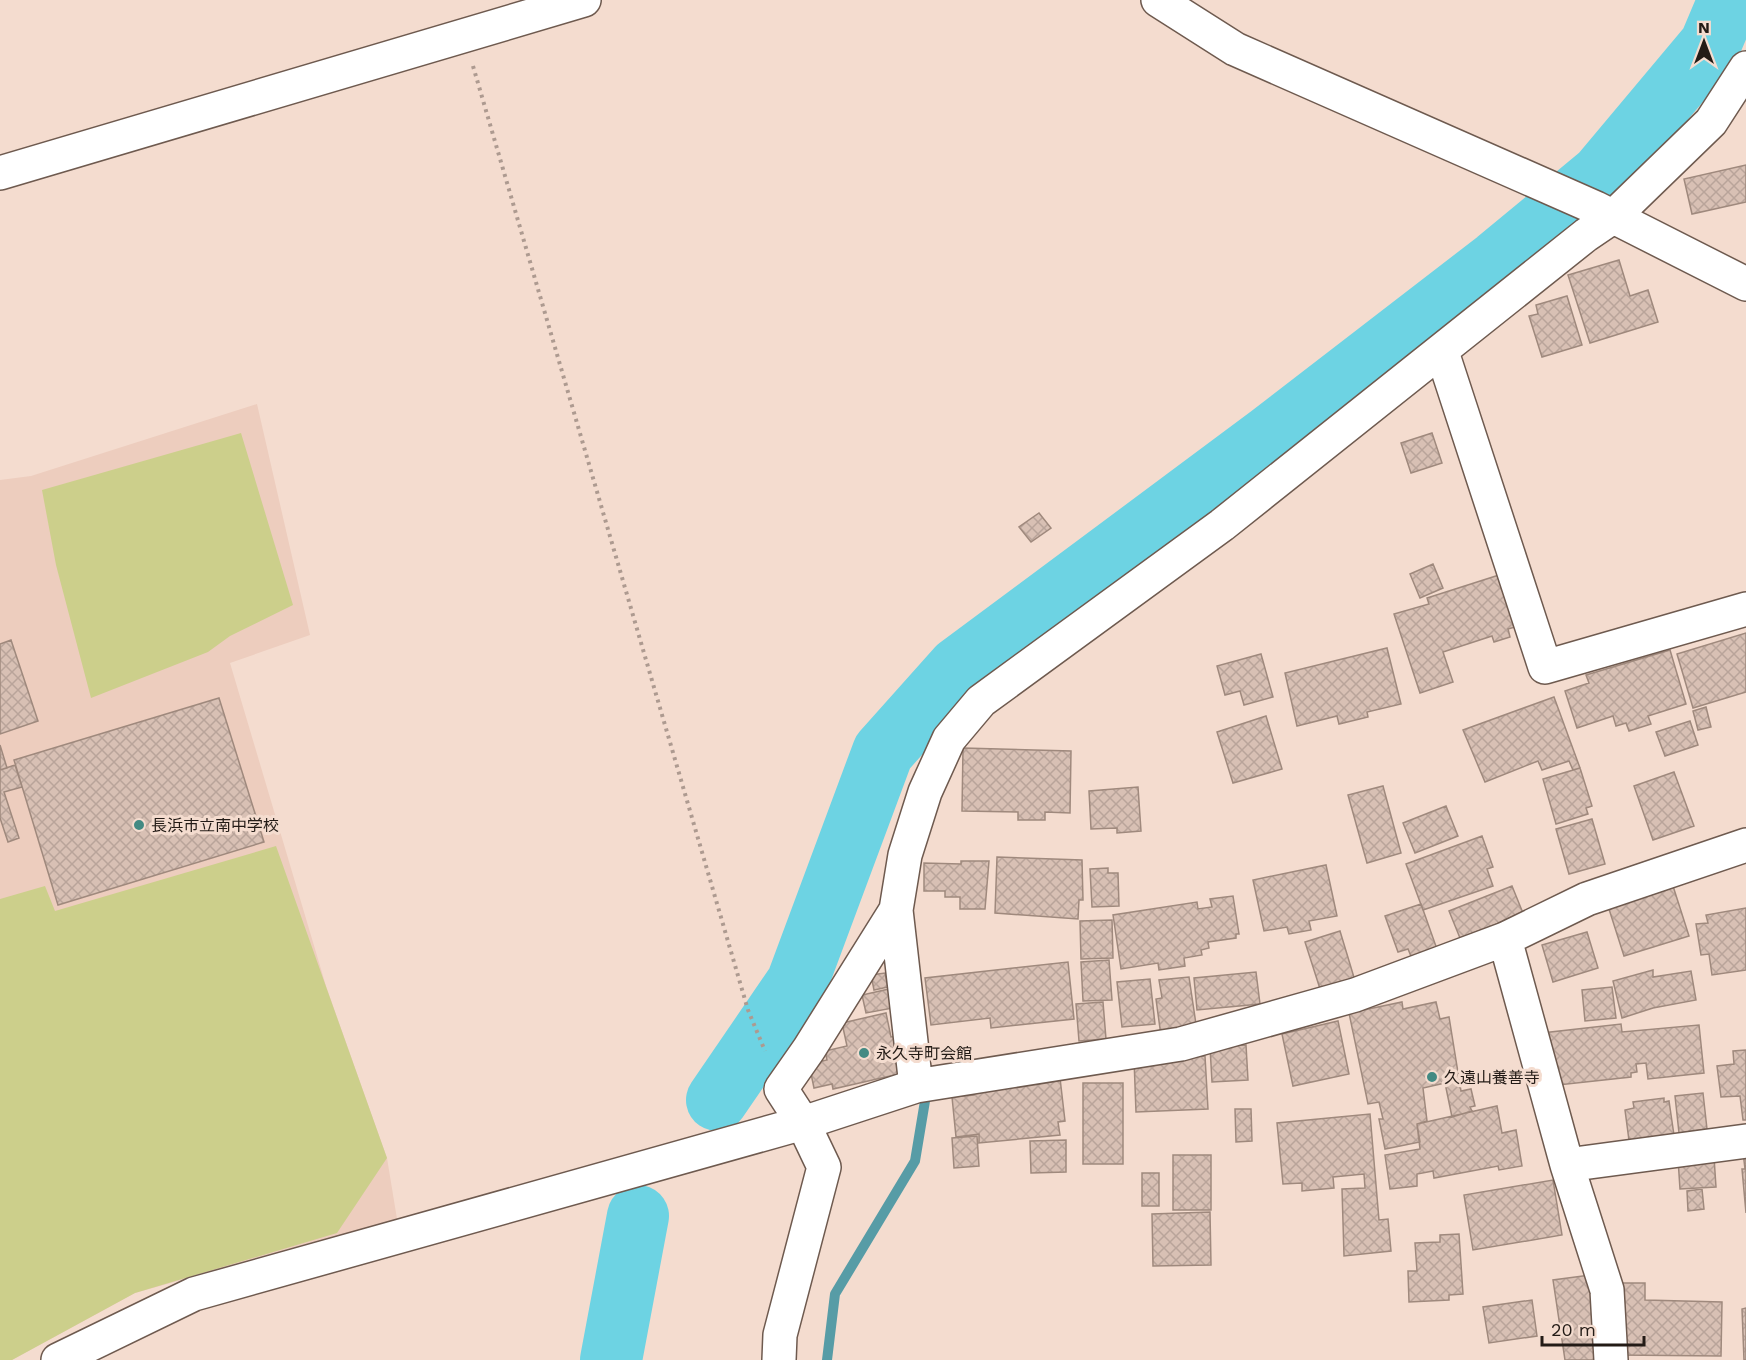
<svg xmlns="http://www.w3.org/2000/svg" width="1746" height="1360" viewBox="0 0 1746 1360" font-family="'Work Sans','Noto Sans JP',sans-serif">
	<defs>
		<pattern id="building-cross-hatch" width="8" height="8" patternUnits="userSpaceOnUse" patternTransform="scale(1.5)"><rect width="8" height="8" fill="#d8c0b4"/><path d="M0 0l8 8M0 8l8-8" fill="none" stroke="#b9a49a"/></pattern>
	</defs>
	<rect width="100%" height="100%" fill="#f4dccf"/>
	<path fill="#edcdbe" d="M257,404L310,635L230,663L326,986L387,1158L397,1219L135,1293L12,1360H0V480L31,476Z"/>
	<path fill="#cccf8b" d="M241,433L293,605L230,636L208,652L91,698L56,565L42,490Z
		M276,846L387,1158L337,1233L135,1293L12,1360H0V899L45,886L55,911Z"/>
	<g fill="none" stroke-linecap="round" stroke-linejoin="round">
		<path stroke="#579ca6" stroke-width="10" d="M1145,529L1158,554
			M827,1360L835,1294L915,1161L925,1101"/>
		<path stroke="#6dd3e3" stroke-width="62" d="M717,1100L797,983L883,752L958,668L1270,436L1497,261L1601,175L1710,45L1729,0
			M611,1360L638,1216"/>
	</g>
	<path fill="url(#building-cross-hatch)" stroke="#9f897d" stroke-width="1.5" d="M1746,165V202L1692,214L1684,179Z
		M1619,260L1630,296L1648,290L1658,322L1590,343L1568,275Z
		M1567,296L1582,345L1542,357L1529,316L1538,314L1536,305Z
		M1432,433L1442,463L1411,473L1401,443Z
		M1039,513L1051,528L1031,542L1019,527Z
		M1433,564L1443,588L1420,598L1410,574Z
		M1499,575L1515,627L1508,629L1510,637L1494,642L1492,636L1443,652L1453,682L1420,693L1394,614L1429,604L1427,598Z
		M1746,633V692L1693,708L1677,654Z
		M11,640L38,721L0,734V644Z
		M1387,648L1401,704L1367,712L1368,717L1339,724L1337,716L1297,726L1285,673Z
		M1670,650L1686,704L1648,716L1651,724L1629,731L1626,723L1616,726L1613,716L1577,728L1565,691L1589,683L1586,675Z
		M1261,654L1273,697L1244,705L1240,691L1225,695L1217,666Z
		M1554,697L1580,768L1573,770L1569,761L1542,770L1538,761L1485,782L1463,730Z
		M219,698L264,842L58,905L14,760Z
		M1706,707L1711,727L1698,730L1693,711Z
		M1266,716L1282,769L1233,783L1217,732Z
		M1690,721L1698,745L1665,756L1656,732Z
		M0,745L7,768L0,770Z
		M963,748L1071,751L1070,813L1045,812V820H1018V812L962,811Z
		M15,765L22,787L4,792L19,838L8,842L0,818V770Z
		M1580,768L1592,806L1586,808L1588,814L1556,824L1543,779Z
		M1674,772L1694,826L1653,840L1634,786Z
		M1383,786L1401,853L1367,863L1348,795Z
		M1138,787L1141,831L1117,833V828L1091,829L1089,791Z
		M1446,806L1458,836L1415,853L1403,823Z
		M1592,819L1605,864L1569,874L1556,829Z
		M1482,836L1493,867L1487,869L1493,886L1423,910L1406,864Z
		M997,857L1082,860L1083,900H1079L1078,919L995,913Z
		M961,861H989L985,909H960V897H945V891H924V863L961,864Z
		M1326,865L1337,916L1309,921L1311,930L1289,934L1287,927L1264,931L1253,880Z
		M1108,868V873H1118L1119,906L1092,907L1090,869Z
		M1512,886L1525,918H1512L1460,938L1449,911Z
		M1673,886L1689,936L1624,956L1608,906Z
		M1233,896L1239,934H1236V938L1208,942L1209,948L1201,950L1202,955L1184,958L1185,966L1159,970L1158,963L1121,969L1113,915L1197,902L1198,909L1212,907L1210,899Z
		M1421,904L1438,952L1413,961L1408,949L1398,952L1385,916Z
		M1746,908V970L1712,975L1709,954L1701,955L1696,924L1708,923L1706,915Z
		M1112,920L1113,958L1081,959L1080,921Z
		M1340,931L1356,984L1322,995L1305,942Z
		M1587,932L1598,968L1553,982L1542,945Z
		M1109,960L1112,1000L1083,1001L1081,962Z
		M1068,962L1074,1019L991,1028L990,1018L931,1025L925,978Z
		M1653,970V977L1691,971L1696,1000L1653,1008L1622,1018L1613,981Z
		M1256,972L1260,1004L1197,1010L1194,978Z
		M885,973L888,987L874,990L871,975Z
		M1189,977L1197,1031L1161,1036L1156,999L1162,998L1159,980Z
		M1150,979L1155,1024L1122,1027L1117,982Z
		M1612,987L1616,1018L1585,1021L1582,990Z
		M889,989L893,1008L866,1013L862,995Z
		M1103,1002L1106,1039L1079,1041L1076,1004Z
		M1402,1002L1403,1009L1436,1002L1440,1019L1449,1017L1461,1091L1471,1089L1475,1106L1470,1107L1472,1111L1452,1117L1445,1083L1423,1088L1427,1121L1417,1124L1420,1142L1385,1149L1379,1119H1383L1379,1102L1368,1104L1349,1013Z
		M886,1013L891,1037L898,1036L903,1055L895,1056L899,1074L833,1089L832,1084L814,1088L809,1064L827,1060L825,1051L847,1046L842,1023Z
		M1338,1021L1349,1074L1293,1086L1282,1034Z
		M1621,1024L1622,1032L1699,1025L1704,1073L1648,1079L1646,1063L1636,1064L1637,1072L1631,1073V1077L1549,1086L1542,1033Z
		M1246,1045L1248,1080L1212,1082L1210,1047Z
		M1746,1050V1120H1743L1740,1096L1721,1097L1717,1066L1734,1064L1733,1051Z
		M1205,1056L1208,1109L1136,1112L1134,1059Z
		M1060,1078L1065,1121L1058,1122L1060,1135L979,1143V1134L956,1137L952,1097L974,1095L973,1087Z
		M1083,1083H1123V1164H1083Z
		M1703,1093L1707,1129L1679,1133L1675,1096Z
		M1664,1098V1102L1669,1101L1675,1142L1630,1148L1625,1110L1634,1108L1633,1102Z
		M1497,1106L1502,1133L1516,1130L1522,1166L1499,1170L1498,1166L1434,1178L1433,1171L1417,1174V1186L1390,1189L1385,1155L1420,1149L1417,1124Z
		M1235,1109H1251L1252,1141L1236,1142Z
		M1370,1114L1379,1220L1388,1219L1391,1251L1344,1256L1342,1189L1365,1188L1364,1174L1333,1177L1334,1188L1302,1191V1183L1283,1184L1277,1123Z
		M977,1136L979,1166L954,1168L952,1138Z
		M1066,1140V1172L1031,1173L1030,1141Z
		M1743,1152H1746V1213L1742,1169H1745Z
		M1173,1155H1211V1210H1173Z
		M1714,1157L1716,1187L1680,1189L1678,1159Z
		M1142,1173H1159V1206H1142Z
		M1553,1180L1562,1235L1473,1250L1464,1195Z
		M1702,1189L1704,1209L1688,1211L1687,1191Z
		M1210,1212L1211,1265L1153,1266L1152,1214Z
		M1459,1234L1463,1294L1449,1295V1300L1409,1302L1408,1271H1417L1415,1243L1440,1242V1235Z
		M1590,1275L1602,1360H1565L1553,1280Z
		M1618,1283H1645V1300L1722,1302L1721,1356L1617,1355Z
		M1532,1300L1537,1336L1489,1343L1483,1307Z
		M1746,1308V1360H1744L1742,1309Z"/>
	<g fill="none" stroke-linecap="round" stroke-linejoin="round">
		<g stroke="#6e5a4f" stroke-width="36">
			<path id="minor" d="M1158,0L1235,49L1596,208L1746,284
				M0,173L584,0
				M1442,352L1545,667L1746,609
				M896,910L916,1086
				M1505,939L1567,1165L1607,1290L1611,1360
				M1567,1165L1746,1141
				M58,1360L194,1294L803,1123L916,1086L1181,1044L1355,995L1505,939L1587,899L1746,845
				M779,1360L780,1335L824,1167L803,1123L781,1089L809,1049L896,910L905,855L925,792L949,739L981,701L1222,525L1586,235L1614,216L1711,122L1746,68"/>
		</g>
		<path stroke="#ad9a90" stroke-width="4" stroke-dasharray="3 4.5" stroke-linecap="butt" d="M473,66L748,1010L765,1051"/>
		<use href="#minor" stroke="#fff" stroke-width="33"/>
	</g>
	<g fill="#438a83" stroke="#f4dccf" stroke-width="2">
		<circle cx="139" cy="825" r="6"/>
		<circle cx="864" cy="1053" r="6"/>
		<circle cx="1432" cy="1077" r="6"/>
	</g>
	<g text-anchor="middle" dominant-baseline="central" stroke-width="6" stroke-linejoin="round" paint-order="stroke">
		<g font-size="16" fill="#231b16" stroke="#f4dccf" text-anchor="start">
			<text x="151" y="825">長浜市立南中学校</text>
			<text x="876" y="1053">永久寺町会館</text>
			<text x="1444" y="1077">久遠山養善寺</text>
		</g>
	</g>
	<g transform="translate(1704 42)" stroke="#f4dccf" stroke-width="4.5" paint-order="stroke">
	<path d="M0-4.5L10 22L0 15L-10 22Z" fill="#231b16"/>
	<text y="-9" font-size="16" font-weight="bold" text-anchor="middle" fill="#231b16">N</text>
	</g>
	<path d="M1542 1336v9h102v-9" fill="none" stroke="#231b16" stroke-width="3"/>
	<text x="1551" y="1336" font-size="18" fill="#231b16" stroke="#f4dccf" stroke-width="4.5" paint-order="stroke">20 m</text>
</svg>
